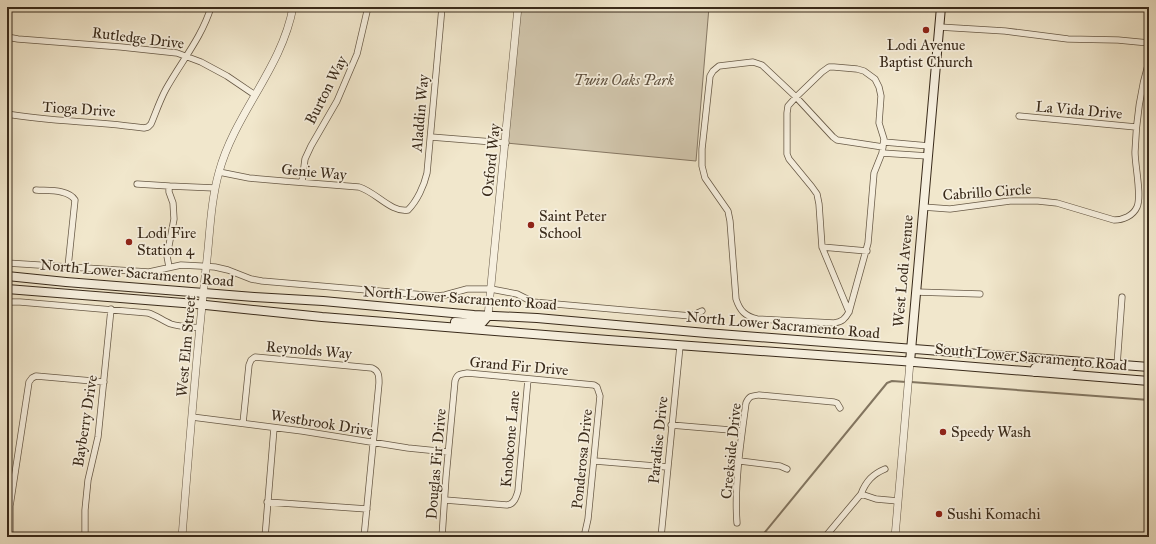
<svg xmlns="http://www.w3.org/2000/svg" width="1156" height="544" viewBox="0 0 1156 544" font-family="'IM FELL Great Primer',serif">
	<rect width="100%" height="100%" fill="#f1e7cc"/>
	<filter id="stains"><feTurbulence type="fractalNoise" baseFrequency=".005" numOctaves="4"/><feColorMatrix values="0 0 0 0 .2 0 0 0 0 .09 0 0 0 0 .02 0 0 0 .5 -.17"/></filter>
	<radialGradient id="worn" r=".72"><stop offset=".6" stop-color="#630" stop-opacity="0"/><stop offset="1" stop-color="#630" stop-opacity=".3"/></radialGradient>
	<path fill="#d2c7ae" stroke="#867864" d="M518,7H709L696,161L506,143Z"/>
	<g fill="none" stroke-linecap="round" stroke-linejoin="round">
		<path stroke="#827560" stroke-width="2" d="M911,382L1149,400
			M761,537L887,383L892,381L906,382"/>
		<g stroke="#675946" stroke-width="7">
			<path id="minor" d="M939,27L1005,31L1068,39L1118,40L1149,43
				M7,37L18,39L121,47L177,53L201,62L227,76L255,95
				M7,114C52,122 98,121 144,128L148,127L151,124C156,112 160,100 166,89C181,62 202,37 211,7
				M1019,116L1136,127
				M431,137L506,143
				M884,142L929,146
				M882,153L928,156
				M219,172L249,178L283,181L359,187C376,192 391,213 408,210C417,201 424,186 427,173L442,7
				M302,182L305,159L311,146L337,101L357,54L368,7
				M137,184L169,186V192L173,203L174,219L167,256L169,267
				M169,186L215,188
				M36,190C48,191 68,189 75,200L68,267
				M923,207L950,209L1010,201H1038L1057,203L1114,220C1123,220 1133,216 1137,207C1142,196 1135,166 1135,152C1136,121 1140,91 1149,61
				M822,247L867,251
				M7,263L149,272L181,265L200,266L215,267L228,270L251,279L262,281L437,296L445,295L467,289H491L517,294L533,302L691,316L702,311
				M916,292L980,294
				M7,302H20L148,313C156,315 163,321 171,324C180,327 191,327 200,328
				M849,312L822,247L819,204L817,194L812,187L789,159L787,154V113L788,106L796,97L822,72L829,67H834L857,69L864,71L875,79L879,87L881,96L879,123L884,139L882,153L874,173L868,243L849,312C845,319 842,322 834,323L757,319C745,316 740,311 736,299L730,221L728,211L705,178L702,166V149L710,76L713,71L719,66L753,62L762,65L796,97L833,137L837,140L883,147
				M1117,365L1122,297
				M192,417L302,431L408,448L448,452
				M243,423L249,365L251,360L255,357L372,368C379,371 379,376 379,383L364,537
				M671,425L742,431
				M595,461L667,467
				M740,461L780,466L787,469
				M861,494L876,499L898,501
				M445,500L507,505C514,504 516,498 518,491L528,379
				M267,502L367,509
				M737,523C734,486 741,440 746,403C749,396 751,396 759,395L834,402L837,403L840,408
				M10,537V506L29,382L32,378L36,376L104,382
				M85,537V510L88,480L98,437L111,309
				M265,537L274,428
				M442,537L446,477L455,381C457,374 460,374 467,373L594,385L597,387L600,396L588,519L584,537
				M661,537L680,346
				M825,537L861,494C866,481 873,474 885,469"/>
		</g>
		<g stroke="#675946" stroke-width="8">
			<path id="tertiary" d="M488,316L518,7
				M182,537C189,447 196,357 206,268C210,236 210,204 219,172C235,113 282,68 293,7
				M895,537L910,362"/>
		</g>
		<g stroke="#392a1a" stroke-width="10">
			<path id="secondary" d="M7,276L66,282L254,297L323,301L474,315L537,318L706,333L1149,367
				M7,289L196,304L322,317L608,340L902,361L1149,381
				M455,322L482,323L488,316
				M910,362L941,7
				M1034,372L1035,368L1040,365L1071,367"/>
		</g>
		<use href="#minor" stroke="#f6efde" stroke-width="5.5"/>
		<use href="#tertiary" stroke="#f6efde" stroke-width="7"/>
		<use href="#secondary" stroke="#f6efde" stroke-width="8"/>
	</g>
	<g fill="#8f2418" stroke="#f6efde" stroke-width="1.5">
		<circle cx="926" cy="30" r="4"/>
		<circle cx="531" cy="225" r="4"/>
		<circle cx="129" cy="242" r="4"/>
		<circle cx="943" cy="432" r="4"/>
		<circle cx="939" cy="514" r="4"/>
	</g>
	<g text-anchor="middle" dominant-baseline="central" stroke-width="3.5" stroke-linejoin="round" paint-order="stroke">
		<g font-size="15" fill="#392a1a" stroke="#f6efde">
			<text transform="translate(138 38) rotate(7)">Rutledge Drive</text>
			<text transform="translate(326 90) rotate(-63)">Burton Way</text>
			<text transform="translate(79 109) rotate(4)">Tioga Drive</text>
			<text transform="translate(1079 110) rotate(5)">La Vida Drive</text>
			<text transform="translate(420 113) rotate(-85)">Aladdin Way</text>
			<text transform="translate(491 160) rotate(-84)">Oxford Way</text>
			<text transform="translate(314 172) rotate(5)">Genie Way</text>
			<text transform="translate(987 192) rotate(-4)">Cabrillo Circle</text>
			<text transform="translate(903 271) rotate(-85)">West Lodi Avenue</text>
			<text transform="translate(137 273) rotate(5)">North Lower Sacramento Road</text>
			<text transform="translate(460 298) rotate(4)">North Lower Sacramento Road</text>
			<text transform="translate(783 325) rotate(5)">North Lower Sacramento Road</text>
			<text transform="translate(186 346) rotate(-85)">West Elm Street</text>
			<text transform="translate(309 350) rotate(5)">Reynolds Way</text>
			<text transform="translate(1031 357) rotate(5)">South Lower Sacramento Road</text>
			<text transform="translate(519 366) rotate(5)">Grand Fir Drive</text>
			<text transform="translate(85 421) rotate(-81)">Bayberry Drive</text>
			<text transform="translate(322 423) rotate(9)">Westbrook Drive</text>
			<text transform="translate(510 439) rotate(-85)">Knobcone Lane</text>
			<text transform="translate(658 440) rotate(-84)">Paradise Drive</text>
			<text transform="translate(731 451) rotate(-84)">Creekside Drive</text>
			<text transform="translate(582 459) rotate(-84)">Ponderosa Drive</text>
			<text transform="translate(436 464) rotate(-85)">Douglas Fir Drive</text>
		</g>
		<g font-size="15" fill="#392a1a" stroke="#f6efde" text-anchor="start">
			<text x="926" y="45" text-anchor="middle">Lodi Avenue<tspan x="926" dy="17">Baptist Church</tspan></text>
			<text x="539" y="216">Saint Peter<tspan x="539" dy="17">School</tspan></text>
			<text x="137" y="233">Lodi Fire<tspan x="137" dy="17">Station 4</tspan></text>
			<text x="951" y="432">Speedy Wash</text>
			<text x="947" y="514">Sushi Komachi</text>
		</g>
		<g font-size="15" font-style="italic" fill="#5f513f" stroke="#f6efde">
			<text x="624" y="80">Twin Oaks Park</text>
		</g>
	</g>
	<rect width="1156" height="544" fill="none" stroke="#f1e7cc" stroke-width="24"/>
	<rect x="8" y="8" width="1140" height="528" fill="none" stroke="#392a1a" stroke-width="2"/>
	<rect x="12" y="12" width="1132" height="520" fill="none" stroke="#392a1a"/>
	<rect width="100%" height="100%" filter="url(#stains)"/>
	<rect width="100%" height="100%" fill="url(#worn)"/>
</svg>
